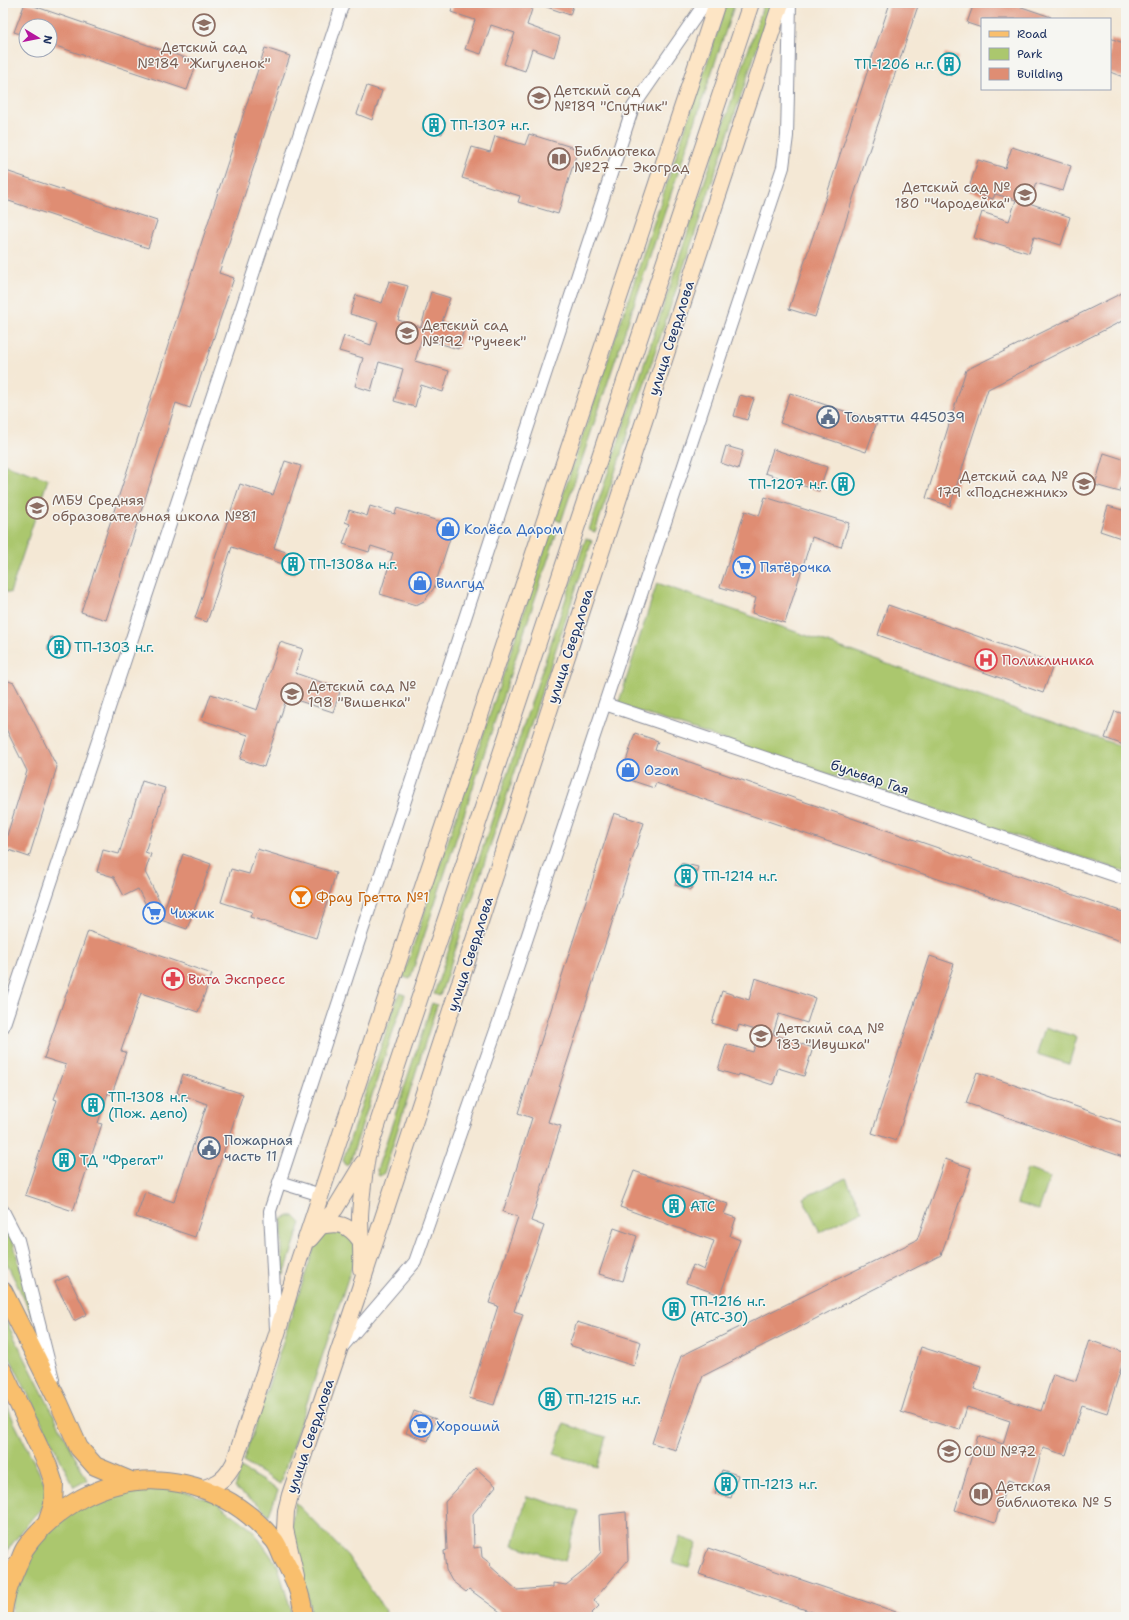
<svg xmlns="http://www.w3.org/2000/svg" width="1129" height="1620" viewBox="0 0 1129 1620" font-family="'Shantell Sans',sans-serif">
	<rect width="100%" height="100%" fill="#f6f6f2"/>
	<filter id="ink" filterUnits="userSpaceOnUse"><feTurbulence type="fractalNoise" baseFrequency=".025" numOctaves="2"/><feDisplacementMap in="SourceGraphic" scale="8" xChannelSelector="R" yChannelSelector="G"/><feConvolveMatrix kernelMatrix="1 2 1 2 8 2 1 2 1" color-interpolation-filters="sRGB"/></filter>
	<filter id="wash" filterUnits="userSpaceOnUse"><feTurbulence type="fractalNoise" baseFrequency=".012" numOctaves="4" result="noise"/><feDisplacementMap in="SourceGraphic" scale="16" xChannelSelector="R" yChannelSelector="G"/><feGaussianBlur stdDeviation="0.9" result="paint"/><feColorMatrix in="noise" values="0 0 0 0 0 0 0 0 0 0 0 0 0 0 0 0 0 1.4 0 .05"/><feComposite in="paint" operator="in"/></filter>
	<g filter="url(#wash)">
		<rect width="100%" height="100%" fill="#f4e8d5"/>
		<path fill="#abc76e" stroke="#637b66" d="M727,3H735L561,522L555,519Z
			M764,3H772L595,532L589,530Z
			M3,464L48,479L10,593L3,591Z
			M552,527L558,529L410,979L403,977Z
			M586,538L592,541L440,996L434,994Z
			M657,583L1126,748V872L618,705Z
			M399,993L405,995L350,1162L346,1165L344,1164L343,1160Z
			M432,1003L437,1005L384,1173L380,1176L378,1175L377,1170Z
			M1045,1027L1077,1037L1069,1064L1037,1054Z
			M1027,1169L1050,1177L1039,1210L1017,1203Z
			M846,1178L862,1211L820,1232L803,1198Z
			M289,1216H294L301,1223L284,1275L282,1274V1219Z
			M3,1217L11,1233L33,1317L3,1256Z
			M331,1229L354,1237L356,1254L280,1484L243,1462L318,1236Z
			M3,1315L87,1480L74,1487L3,1344Z
			M3,1394L14,1422L46,1486L45,1502L42,1508L33,1517L9,1548L3,1563Z
			M564,1424L606,1437L597,1467L554,1454Z
			M241,1468L278,1490L269,1515L258,1504L235,1488Z
			M132,1487L174,1488L214,1501L251,1528L278,1566L291,1611L290,1617H11L13,1594L29,1555L56,1522L91,1499Z
			M527,1496L579,1511L565,1561L513,1545Z
			M295,1502L347,1555L384,1609L385,1612L384,1617H312L303,1578L290,1535Z
			M680,1537L697,1543L689,1567L672,1562Z"/>
		<g id="blocks">
			<path fill="#df8d73" d="M25,3L197,62L187,90L50,44V26H26V36L14,32Z
				M454,3H470L483,7L484,3H534L527,25L560,37L554,57L532,49L525,71L504,64L515,33L491,25L481,54L465,49L475,20L451,12Z
				M542,3H574L570,15L541,5Z
				M890,3H919L856,189L815,317L789,309Z
				M974,3H1010L1051,17L1050,19H982V28L967,23Z
				M1110,38L1126,44V78L1110,72Z
				M265,48L290,56L219,273L234,278L190,408L176,403L106,620L81,612Z
				M945,53L958,57L952,76L940,72Z
				M367,86L382,91L372,120L357,114Z
				M426,116L445,122L442,134L423,129Z
				M529,134L578,149L558,214L518,202L520,196L462,178L472,147L490,152L495,136L525,145Z
				M1012,147L1071,166L1063,191L1036,183L1029,203L1070,217L1061,245L1034,237L1029,253L995,243V245L974,238L982,212L1009,221L1016,200L995,194L993,199L968,191L978,160L1005,168Z
				M3,170L157,221L148,248L3,199Z
				M389,281L408,286L398,320L421,327L431,292L450,298L442,322L464,329L458,349L422,338L415,361L449,371L443,392L421,385L415,407L394,401L403,369L379,362L371,391L355,386L363,358L339,351L344,336L371,345L378,322L350,314L356,295L382,303Z
				M1126,291V319L988,389L950,506L926,498L966,370Z
				M790,393L877,422L866,452L780,423Z
				M740,395L754,399L747,420L734,416Z
				M726,446L743,451L738,469L721,463Z
				M773,449L827,467L819,491L765,473Z
				M1104,453L1126,460V472L1120,492L1095,485Z
				M285,461L301,466L274,548L301,557L295,575L284,572L286,565L232,547L207,622L195,618L240,484L273,495Z
				M765,497L849,523L841,547L812,537L785,623L752,613L756,598L720,587L745,511L759,516Z
				M370,506L395,514L397,508L454,526L434,588L424,601L416,605L380,594L393,553L371,546L369,552L343,544L350,524L345,522L349,510L367,516Z
				M1108,506L1126,511V531L1124,530L1121,538L1100,531Z
				M888,605L1054,663L1043,693L878,635Z
				M51,637L71,644L67,656L47,650Z
				M280,642L303,649L295,673L341,689L333,712L287,697L264,767L240,759L248,735L202,720L211,694L257,710Z
				M3,679L14,683L57,767L29,857L3,848L27,771L3,723Z
				M1115,711L1126,715V746L1105,738Z
				M635,733L658,741L655,750L1126,913V943L656,783L654,788L621,777Z
				M142,781L165,788L145,852L151,854L145,872L164,910L183,854L211,864L187,929L152,917L138,889L124,896L114,877L97,872L103,850L119,854Z
				M614,813L644,823L548,1122L561,1126L531,1221L544,1226L514,1311L523,1314L494,1405L469,1398L498,1306L489,1303L518,1217L503,1212L532,1118L518,1113Z
				M257,849L336,873L316,938L250,917L252,912L221,902L231,869L249,874Z
				M681,863L698,867L691,890L675,885Z
				M88,931L212,974L198,1012L141,993L121,1051L126,1052L112,1094L108,1093L98,1123L102,1124L73,1211L25,1195L57,1100L54,1099L66,1065L44,1058Z
				M930,956L954,964L896,1141L872,1133Z
				M755,978L815,998L807,1023L779,1014L773,1034L813,1048L804,1076L778,1068L773,1085L739,1074L738,1076L718,1070L726,1044L753,1052L759,1031L739,1025L737,1031L712,1023L722,991L749,1000Z
				M977,1072L1126,1124V1158L966,1103Z
				M183,1074L243,1094L195,1237L136,1217L145,1192L174,1202L207,1104L177,1093Z
				M945,1159L971,1168L941,1255L703,1376L676,1450L652,1443L681,1356L917,1240Z
				M634,1171L728,1204L724,1214L736,1218L730,1236L740,1240L720,1295L686,1283L693,1265L704,1270L714,1241L620,1207Z
				M614,1228L637,1236L623,1281L599,1274Z
				M68,1276L87,1314L74,1321L55,1282Z
				M577,1322L641,1342L634,1366L569,1345Z
				M1089,1340L1126,1353L1107,1413L1082,1405L1066,1455L1043,1448L1031,1488L1008,1480L995,1523L955,1510L978,1436L1003,1444L1010,1421L967,1407L960,1430L901,1412L921,1347L981,1366L974,1389L1041,1411L1053,1374L1076,1381Z
				M414,1411L436,1419L428,1441L406,1433Z
				M476,1468L496,1486L473,1514L474,1548L481,1547L482,1557L491,1564L489,1565L517,1590L553,1587V1583L566,1585L585,1570L601,1552L599,1515L626,1512L628,1560L594,1600L599,1606L588,1617H554V1614L531,1617H507L469,1589L466,1592L452,1581L446,1570L444,1551L447,1550L445,1502Z
				M722,1470L738,1475L731,1498L715,1494Z
				M708,1548L905,1615V1617H827L699,1574Z"/>
		</g>
	</g>
	<g filter="url(#ink)">
		<use href="#blocks" fill-opacity="0" stroke="#888c9a" stroke-width="1"/>
		<g fill="none" stroke-linecap="round" stroke-linejoin="round">
			<g stroke="#888c9a" stroke-width="14">
				<path id="minor" d="M605,704L1126,879
					M3,1027L343,3
					M279,1182L321,1195
					M3,1211L18,1240L53,1379
					M276,1329L270,1211L633,107L705,3
					M342,1347L415,1262L500,1019L783,167L787,136L790,3"/>
			</g>
			<g stroke="#888c9a" stroke-width="18">
				<path id="secondary" d="M320,1226C339,1222 348,1224 360,1240
					M310,1239L335,1209L363,1163
					M361,1269C362,1251 360,1234 360,1216C361,1196 364,1176 367,1156L751,3
					M204,1488C220,1483 226,1478 234,1463L276,1337L299,1260L717,3
					M296,1577L285,1529L286,1511L290,1495L360,1288L781,3"/>
			</g>
			<g stroke="#888c9a" stroke-width="20">
				<path id="primary" d="M3,1291L59,1403L79,1448L95,1466L131,1481
					M3,1371L48,1466L54,1484L53,1505L47,1523
					M3,1616C3,1599 11,1580 18,1564C21,1559 22,1552 26,1547C39,1528 62,1509 82,1498C149,1463 225,1482 273,1539C278,1544 280,1552 283,1558C295,1580 301,1592 304,1617"/>
			</g>
			<use href="#minor" stroke="#fff" stroke-width="12"/>
			<use href="#secondary" stroke="#fde5c5" stroke-width="16"/>
			<use href="#primary" stroke="#f9bf6d" stroke-width="18"/>
		</g>
	</g>
	<defs>
		<g id="school-ring" transform="scale(1.15)"><circle r="9.5" fill="#f6f6f2" stroke="#8d6e63" stroke-width="1.5"/><path d="M0-5L7-2L0 1L-7-2ZM-4 1L0 2.5L4 1V4Q0 6-4 4Z" fill="#8d6e63"/></g>
		<g id="building-ring" transform="scale(1.15)"><circle r="9.5" fill="#f6f6f2" stroke="#0f9aa8" stroke-width="1.5"/><path d="M-4-6H4V6H1V3H-1V6H-4ZM-2.5-4.3h1.7v1.8h-1.7ZM.8-4.3h1.7v1.8H.8ZM-2.5-1h1.7V.8h-1.7ZM.8-1h1.7V.8H.8Z" fill="#0f9aa8"/></g>
		<g id="library-ring" transform="scale(1.15)"><circle r="9.5" fill="#f6f6f2" stroke="#8d6e63" stroke-width="1.5"/><path d="M-6-4Q-3-5.5-.7-3.5V5Q-3 3-6 4ZM6-4Q3-5.5 .7-3.5V5Q3 3 6 4Z" fill="#8d6e63"/></g>
		<g id="civic-ring" transform="scale(1.15)"><circle r="9.5" fill="#f6f6f2" stroke="#5c6f8a" stroke-width="1.5"/><path d="M-.6-6.5H3V-4.5H.6V-3L4-1V1h2V6H-6V1h2V-1L-.6-3ZM-1.2 2.5V6h2.4V2.5Z" fill="#5c6f8a"/></g>
		<g id="shop-ring" transform="scale(1.15)"><circle r="9.5" fill="#f6f6f2" stroke="#3f7fe0" stroke-width="1.5"/><path d="M-5-2.5h2.3a2.7 3.5 0 0 1 5.4 0H5L5.5 6h-11ZM-1.5-2.5h3a1.5 2.3 0 0 0-3 0Z" fill="#3f7fe0"/></g>
		<g id="supermarket-ring" transform="scale(1.15)"><circle r="9.5" fill="#f6f6f2" stroke="#3f7fe0" stroke-width="1.5"/><path d="M-6-5.5h2.5l.6 2H6L4.5 2H-2.5L-4.4-4H-6ZM-1.5 3.2a1.3 1.3 0 1 0 .1 0ZM3 3.2a1.3 1.3 0 1 0 .1 0Z" fill="#3f7fe0"/></g>
		<g id="hospital-ring" transform="scale(1.15)"><circle r="9.5" fill="#f6f6f2" stroke="#e0444e" stroke-width="1.5"/><path d="M-5-5h3v3.5h4V-5h3V5h-3V1.5h-4V5h-3Z" fill="#e0444e"/></g>
		<g id="bar-ring" transform="scale(1.15)"><circle r="9.5" fill="#f6f6f2" stroke="#e8710a" stroke-width="1.5"/><path d="M-6-5H6L.8 .8V4.5H3.5V6h-7V4.5H-.8V.8Z" fill="#e8710a"/></g>
		<g id="pharmacy-ring" transform="scale(1.15)"><circle r="9.5" fill="#f6f6f2" stroke="#e0444e" stroke-width="1.5"/><path d="M-2-6h4v4h4v4h-4v4h-4v-4h-4v-4h4Z" fill="#e0444e"/></g>
	</defs>
	<g fill-rule="evenodd">
		<use href="#school-ring" x="204" y="25"/>
		<use href="#building-ring" x="949" y="64"/>
		<use href="#school-ring" x="539" y="98"/>
		<use href="#building-ring" x="434" y="125"/>
		<use href="#library-ring" x="559" y="159"/>
		<use href="#school-ring" x="1025" y="195"/>
		<use href="#school-ring" x="407" y="333"/>
		<use href="#civic-ring" x="828" y="417"/>
		<use href="#building-ring" x="843" y="484"/>
		<use href="#school-ring" x="1084" y="484"/>
		<use href="#school-ring" x="37" y="508"/>
		<use href="#shop-ring" x="448" y="529"/>
		<use href="#building-ring" x="293" y="564"/>
		<use href="#supermarket-ring" x="744" y="567"/>
		<use href="#shop-ring" x="420" y="583"/>
		<use href="#building-ring" x="59" y="647"/>
		<use href="#hospital-ring" x="986" y="660"/>
		<use href="#school-ring" x="292" y="694"/>
		<use href="#shop-ring" x="628" y="770"/>
		<use href="#building-ring" x="686" y="876"/>
		<use href="#bar-ring" x="301" y="897"/>
		<use href="#supermarket-ring" x="154" y="913"/>
		<use href="#pharmacy-ring" x="173" y="979"/>
		<use href="#school-ring" x="761" y="1036"/>
		<use href="#building-ring" x="93" y="1105"/>
		<use href="#civic-ring" x="209" y="1148"/>
		<use href="#building-ring" x="64" y="1160"/>
		<use href="#building-ring" x="674" y="1206"/>
		<use href="#building-ring" x="674" y="1309"/>
		<use href="#building-ring" x="550" y="1399"/>
		<use href="#supermarket-ring" x="421" y="1426"/>
		<use href="#school-ring" x="949" y="1451"/>
		<use href="#building-ring" x="726" y="1484"/>
		<use href="#library-ring" x="981" y="1494"/>
	</g>
	<g text-anchor="middle" dominant-baseline="central" stroke-width="3" stroke-linejoin="round" paint-order="stroke">
		<g font-size="14" fill="#785e54" stroke="#f6f6f2" text-anchor="start">
			<text x="204" y="47" text-anchor="middle">Детский сад<tspan x="204" dy="16">№184 "Жигуленок"</tspan></text>
			<text x="554" y="90">Детский сад<tspan x="554" dy="16">№189 "Спутник"</tspan></text>
			<text x="574" y="151">Библиотека<tspan x="574" dy="16">№27 — Экоград</tspan></text>
			<text x="1010" y="187" text-anchor="end">Детский сад №<tspan x="1010" dy="16">180 "Чародейка"</tspan></text>
			<text x="422" y="325">Детский сад<tspan x="422" dy="16">№192 "Ручеек"</tspan></text>
			<text x="1068" y="476" text-anchor="end">Детский сад №<tspan x="1068" dy="16">179 «Подснежник»</tspan></text>
			<text x="52" y="500">МБУ Средняя<tspan x="52" dy="16">образовательная школа №81</tspan></text>
			<text x="308" y="686">Детский сад №<tspan x="308" dy="16">198 "Вишенка"</tspan></text>
			<text x="776" y="1028">Детский сад №<tspan x="776" dy="16">183 "Ивушка"</tspan></text>
			<text x="964" y="1451">СОШ №72</text>
			<text x="996" y="1486">Детская<tspan x="996" dy="16">библиотека № 5</tspan></text>
		</g>
		<g font-size="14" fill="#0d838f" stroke="#f6f6f2" text-anchor="start">
			<text x="934" y="64" text-anchor="end">ТП-1206 н.г.</text>
			<text x="450" y="125">ТП-1307 н.г.</text>
			<text x="828" y="484" text-anchor="end">ТП-1207 н.г.</text>
			<text x="308" y="564">ТП-1308а н.г.</text>
			<text x="74" y="647">ТП-1303 н.г.</text>
			<text x="702" y="876">ТП-1214 н.г.</text>
			<text x="108" y="1097">ТП-1308 н.г.<tspan x="108" dy="16">(Пож. депо)</tspan></text>
			<text x="80" y="1160">ТД "Фрегат"</text>
			<text x="690" y="1206">АТС</text>
			<text x="690" y="1301">ТП-1216 н.г.<tspan x="690" dy="16">(АТС-30)</tspan></text>
			<text x="566" y="1399">ТП-1215 н.г.</text>
			<text x="742" y="1484">ТП-1213 н.г.</text>
		</g>
		<g font-size="14" fill="#1b2f5e" stroke="#f6f6f2">
			<text transform="translate(671 338) rotate(-72)">улица Свердлова</text>
			<text transform="translate(570 646) rotate(-72)">улица Свердлова</text>
			<text transform="translate(870 777) rotate(19)">бульвар Гая</text>
			<text transform="translate(470 954) rotate(-72)">улица Свердлова</text>
			<text transform="translate(310 1436) rotate(-71)">улица Свердлова</text>
		</g>
		<g font-size="14" fill="#4e5e75" stroke="#f6f6f2" text-anchor="start">
			<text x="844" y="417">Тольятти 445039</text>
			<text x="224" y="1140">Пожарная<tspan x="224" dy="16">часть 11</tspan></text>
		</g>
		<g font-size="14" fill="#366cbe" stroke="#f6f6f2" text-anchor="start">
			<text x="464" y="529">Колёса Даром</text>
			<text x="760" y="567">Пятёрочка</text>
			<text x="436" y="583">Вилгуд</text>
			<text x="644" y="770">Ozon</text>
			<text x="170" y="913">Чижик</text>
			<text x="436" y="1426">Хороший</text>
		</g>
		<g font-size="14" fill="#be3a42" stroke="#f6f6f2" text-anchor="start">
			<text x="1002" y="660">Поликлиника</text>
			<text x="188" y="979">Вита Экспресс</text>
		</g>
		<g font-size="14" fill="#c56008" stroke="#f6f6f2" text-anchor="start">
			<text x="316" y="897">Фрау Гретта №1</text>
		</g>
	</g>
	<rect width="1129" height="1620" fill="none" stroke="#f6f6f2" stroke-width="16"/>
	<rect x="981" y="18" width="130" height="72" fill="#f6f6f2" stroke="#9ea6b7"/>
	<rect x="989" y="31" width="20" height="6" fill="#f9bf6d" stroke="#9ea6b7"/>
	<text x="1017" y="38" font-size="12" fill="#1b2f5e">Road</text>
	<rect x="989" y="48" width="20" height="12" fill="#abc76e" stroke="#9ea6b7"/>
	<text x="1017" y="58" font-size="12" fill="#1b2f5e">Park</text>
	<rect x="989" y="68" width="20" height="12" fill="#df8d73" stroke="#9ea6b7"/>
	<text x="1017" y="78" font-size="12" fill="#1b2f5e">Building</text>
	<g transform="translate(38 38) rotate(100)"><circle r="19" fill="#f6f6f2" stroke="#9ea6b7"/>
	<path d="M0-3L7 15L0 10L-7 15Z" fill="#b5179e"/>
	<text y="-6" font-size="11" font-weight="bold" text-anchor="middle" fill="#1b2f5e">N</text>
	</g>
</svg>
